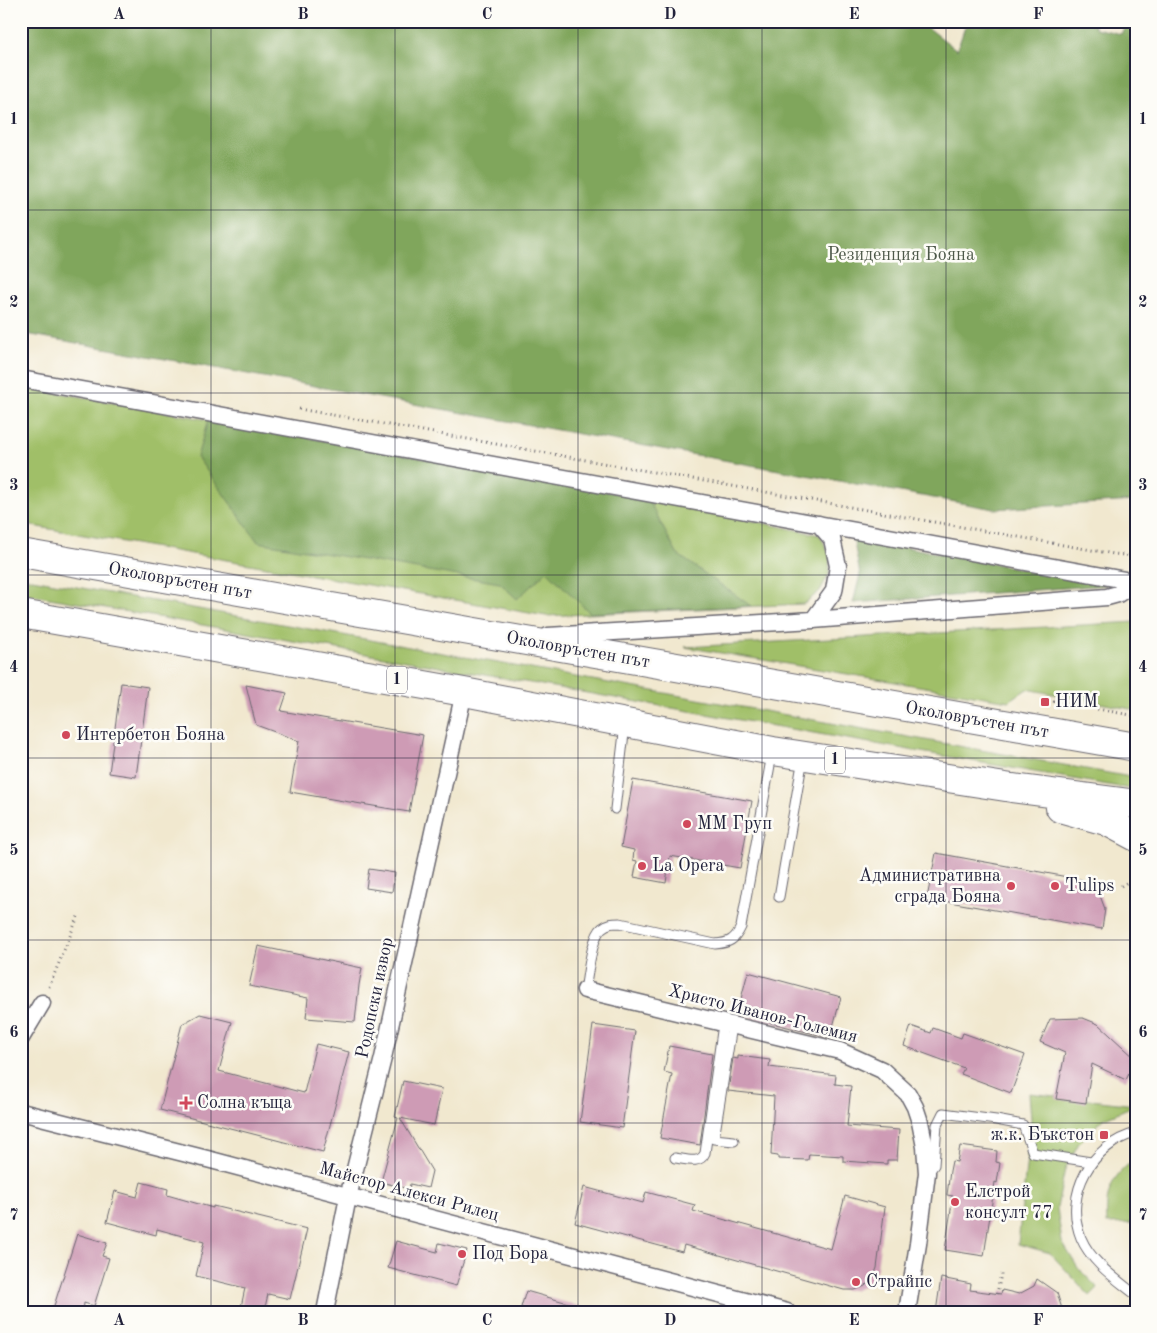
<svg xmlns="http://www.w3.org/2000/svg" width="1157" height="1333" viewBox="0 0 1157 1333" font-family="'Old Standard TT',serif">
	<rect width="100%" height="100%" fill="#fdfcf7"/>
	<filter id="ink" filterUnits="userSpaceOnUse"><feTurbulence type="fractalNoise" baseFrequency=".02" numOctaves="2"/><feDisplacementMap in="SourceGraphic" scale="10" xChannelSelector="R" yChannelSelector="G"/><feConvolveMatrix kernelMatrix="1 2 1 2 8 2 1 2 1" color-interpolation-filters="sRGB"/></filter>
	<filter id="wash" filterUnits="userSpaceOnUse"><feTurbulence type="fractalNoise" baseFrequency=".0096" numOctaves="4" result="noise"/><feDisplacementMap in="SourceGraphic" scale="20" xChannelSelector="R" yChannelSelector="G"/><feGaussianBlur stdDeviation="1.12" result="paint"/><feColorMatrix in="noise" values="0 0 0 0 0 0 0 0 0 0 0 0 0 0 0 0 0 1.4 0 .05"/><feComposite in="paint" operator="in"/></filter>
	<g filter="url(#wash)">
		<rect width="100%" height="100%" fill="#f1e8cf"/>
		<path fill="#a0bf67" stroke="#617051" d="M21,386L648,499L820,535L830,556L829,574L820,591L804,604L546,616L21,524Z
			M21,577L1136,778V790L21,593Z
			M1136,622V710L1027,689L1009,701L685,647Z
			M1029,1093L1135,1105L1103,1119L1079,1143L1065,1169L1057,1208L1062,1242L1078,1268L1098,1288L1090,1296L1050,1253L1018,1244L1031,1119Z
			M1136,1159V1223L1107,1224C1105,1194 1110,1176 1136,1159Z"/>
		<path fill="#80a65c" stroke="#51644c" d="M21,21H925L926,26L957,50L967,21H1091L1096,28L1121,34L1127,21H1136V501L994,509L21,333Z
			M208,420L648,499L677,554L751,606L590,613L547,571L517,599L500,583L258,542L197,457Z
			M853,537L1107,585L853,603L860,575Z"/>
		<g id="blocks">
			<path fill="#ce9bb5" d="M121,683L148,687L136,777L109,773Z
				M246,685L287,693L281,711L423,735L409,812L290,792L299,741L256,725Z
				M633,780L752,801L740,868L670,856L666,883L634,877L637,861L633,860L634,850L621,847Z
				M936,853L1084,880L1099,893L1105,909L1102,929L927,898Z
				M369,869L395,873L392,892L366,888Z
				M258,946L362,968L359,985L355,1022L306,1018L308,998L249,986Z
				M748,972L841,997L830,1038L737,1014Z
				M200,1014L232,1022L219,1071L304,1093L316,1044L349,1052L323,1152L160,1110L182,1024Z
				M1083,1018L1098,1024L1136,1059L1126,1080L1092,1064L1086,1103L1056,1099L1065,1053L1040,1042L1050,1019Z
				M593,1025L635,1031L622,1128L580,1122Z
				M911,1026L931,1033L933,1028L961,1038L963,1033L1025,1055L1011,1093L961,1074L964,1068L904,1046Z
				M669,1046L712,1054L700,1145L660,1138L672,1074L664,1072Z
				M738,1056L770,1060L769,1067L836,1075L835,1084L851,1086L847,1126L899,1130L897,1160H887V1164L843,1161V1156L809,1154L808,1160L778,1159V1156L771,1155L774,1096L728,1091L733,1058L738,1059Z
				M403,1081L442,1089L434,1125L400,1118L432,1171L428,1188L410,1184L409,1189L381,1182L398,1118L395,1117Z
				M960,1146L997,1151L996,1162L1000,1163L997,1183L995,1182L984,1256L945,1250L953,1196L947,1195L950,1171L952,1161L957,1162Z
				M141,1182L168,1189L167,1195L213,1208V1206L307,1229L290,1299L268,1294L264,1312H240L245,1288L196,1276L204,1242L157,1229L156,1235L107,1222L115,1191L137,1197Z
				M584,1187L643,1203L646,1192L695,1205L693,1211L831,1249L845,1196L885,1207L877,1268L873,1278L865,1286L855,1290H844L684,1245L682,1252L575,1223Z
				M77,1234L107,1243L102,1256L109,1258L94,1306L84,1303L83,1312H52Z
				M396,1241L437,1252L439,1243L467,1250L456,1286L388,1268Z
				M941,1278L971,1284L970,1290L1001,1294L1002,1290L1019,1294L1034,1286L1037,1279L1057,1293L1063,1312H936Z
				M526,1291L582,1307L581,1312H522L523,1308L521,1307Z"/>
		</g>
	</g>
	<g filter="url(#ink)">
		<use href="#blocks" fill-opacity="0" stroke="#6a676f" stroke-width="1"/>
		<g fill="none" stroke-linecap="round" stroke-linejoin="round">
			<g stroke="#6a676f" stroke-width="11">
				<path id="lane" d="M615,809L625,725
					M779,897L803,758
					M585,990C588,976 591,937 602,928C608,923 613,923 620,923L715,944C729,943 735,940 741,927L772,754
					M732,1026L714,1139L734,1141
					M1136,1133C1092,1144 1063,1194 1081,1238C1091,1262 1116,1279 1136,1295
					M675,1158C685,1159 700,1165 705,1153L723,1024
					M931,1169L934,1165L937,1125L943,1113L996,1120L1023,1125L1033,1153L1091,1162"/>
			</g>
			<g stroke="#6a676f" stroke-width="19">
				<path id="street" d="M21,379L1136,582
					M813,620L834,591L838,566L832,539L819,524
					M548,636L813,620L1107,597L1118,594L1136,582
					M585,990L840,1051L882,1070L908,1094L915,1107L920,1122L925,1147L927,1173L918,1244L907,1312
					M21,1038L42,1003
					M21,1112L211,1160L787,1312
					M325,1312L348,1197L383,1058L464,692"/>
			</g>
			<g stroke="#6a676f" stroke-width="30">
				<path id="highway" d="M21,553L1136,747
					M21,614L464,692L773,751L1012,788L1136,804
					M1060,808L1106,821L1136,837"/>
			</g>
			<path stroke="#6a676f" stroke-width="3" stroke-dasharray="1 4" stroke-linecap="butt" d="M299,409L1114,554L1136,556
				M1053,701L1136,716
				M1121,886L1136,877
				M49,987L79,914
				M997,1294L1001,1274"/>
			<use href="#lane" stroke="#fff" stroke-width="9"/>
			<use href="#street" stroke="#fff" stroke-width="16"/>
			<use href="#highway" stroke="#fff" stroke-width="28"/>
		</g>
	</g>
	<path fill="none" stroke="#22223b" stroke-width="1" stroke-opacity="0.55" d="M211,21V1312M395,21V1312M578,21V1312M762,21V1312M946,21V1312M21,210H1136M21,393H1136M21,575H1136M21,758H1136M21,940H1136M21,1123H1136"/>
	<g fill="#d1495b" stroke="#fdfcf7" stroke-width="2">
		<rect x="1040" y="697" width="10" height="10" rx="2.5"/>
		<circle cx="66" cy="735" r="5"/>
		<circle cx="687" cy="824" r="5"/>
		<circle cx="642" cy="866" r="5"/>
		<circle cx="1011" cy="886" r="5"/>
		<circle cx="1055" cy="886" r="5"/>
		<path d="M183.5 1095.5h5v5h5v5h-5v5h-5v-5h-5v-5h5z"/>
		<rect x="1099" y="1130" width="10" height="10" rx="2.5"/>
		<circle cx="955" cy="1202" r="5"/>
		<circle cx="462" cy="1254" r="5"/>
		<circle cx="856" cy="1282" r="5"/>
	</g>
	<g text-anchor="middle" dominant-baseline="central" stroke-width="5" stroke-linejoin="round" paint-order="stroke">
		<g fill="#fdfcf7" stroke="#646373" stroke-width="1">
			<rect x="387" y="666.5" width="20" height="27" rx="4"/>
			<rect x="825" y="746.5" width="20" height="27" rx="4"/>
		</g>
		<g font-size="16" font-weight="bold" fill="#22223b">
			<text x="397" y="680">1</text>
			<text x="835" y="760">1</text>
		</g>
		<g font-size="18" fill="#4e594a" stroke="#fdfcf7">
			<text x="901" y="255">Резиденция Бояна</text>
		</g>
		<g font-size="18" fill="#22223b" stroke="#fdfcf7">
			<text transform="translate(180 581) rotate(10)">Околовръстен път</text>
			<text transform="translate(578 650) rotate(10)">Околовръстен път</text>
			<text transform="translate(977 720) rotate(10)">Околовръстен път</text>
			<text transform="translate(375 998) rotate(-78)">Родопски извор</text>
			<text transform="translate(763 1014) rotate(14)">Христо Иванов-Големия</text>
			<text transform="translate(409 1192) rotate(15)">Майстор Алекси Рилец</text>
		</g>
		<g font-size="18" fill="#22223b" stroke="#fdfcf7" text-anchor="start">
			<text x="1055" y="702">НИМ</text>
			<text x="76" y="735">Интербетон Бояна</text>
			<text x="697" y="824">ММ Груп</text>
			<text x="652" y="866">La Opera</text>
			<text x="1001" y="876" text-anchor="end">Административна<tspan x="1001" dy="21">сграда Бояна</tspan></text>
			<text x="1065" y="886">Tulips</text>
			<text x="197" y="1103">Солна къща</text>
			<text x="1094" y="1135" text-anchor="end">ж.к. Бъкстон</text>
			<text x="965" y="1192">Елстрой<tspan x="965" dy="21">консулт 77</tspan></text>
			<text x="472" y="1254">Под Бора</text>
			<text x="866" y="1282">Страйпс</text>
		</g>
	</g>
	<rect width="1157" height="1333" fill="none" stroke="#fdfcf7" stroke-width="55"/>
	<rect x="28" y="28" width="1102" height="1278" fill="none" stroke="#22223b" stroke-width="2"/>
	<g font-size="16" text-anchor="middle" font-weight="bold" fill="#22223b">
		<text x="119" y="19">A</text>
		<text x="303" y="19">B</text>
		<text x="487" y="19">C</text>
		<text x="670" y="19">D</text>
		<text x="854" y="19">E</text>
		<text x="1038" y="19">F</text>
		<text x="14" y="124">1</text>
		<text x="1143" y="124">1</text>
		<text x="14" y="307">2</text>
		<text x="1143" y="307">2</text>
		<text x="14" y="490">3</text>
		<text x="1143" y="490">3</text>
		<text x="14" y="672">4</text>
		<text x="1143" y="672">4</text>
		<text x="14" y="855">5</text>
		<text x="1143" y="855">5</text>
		<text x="14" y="1037">6</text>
		<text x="1143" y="1037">6</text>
		<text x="14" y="1220">7</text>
		<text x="1143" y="1220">7</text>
		<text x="119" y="1325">A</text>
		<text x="303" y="1325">B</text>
		<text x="487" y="1325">C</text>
		<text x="670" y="1325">D</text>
		<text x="854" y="1325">E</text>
		<text x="1038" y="1325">F</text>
	</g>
</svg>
